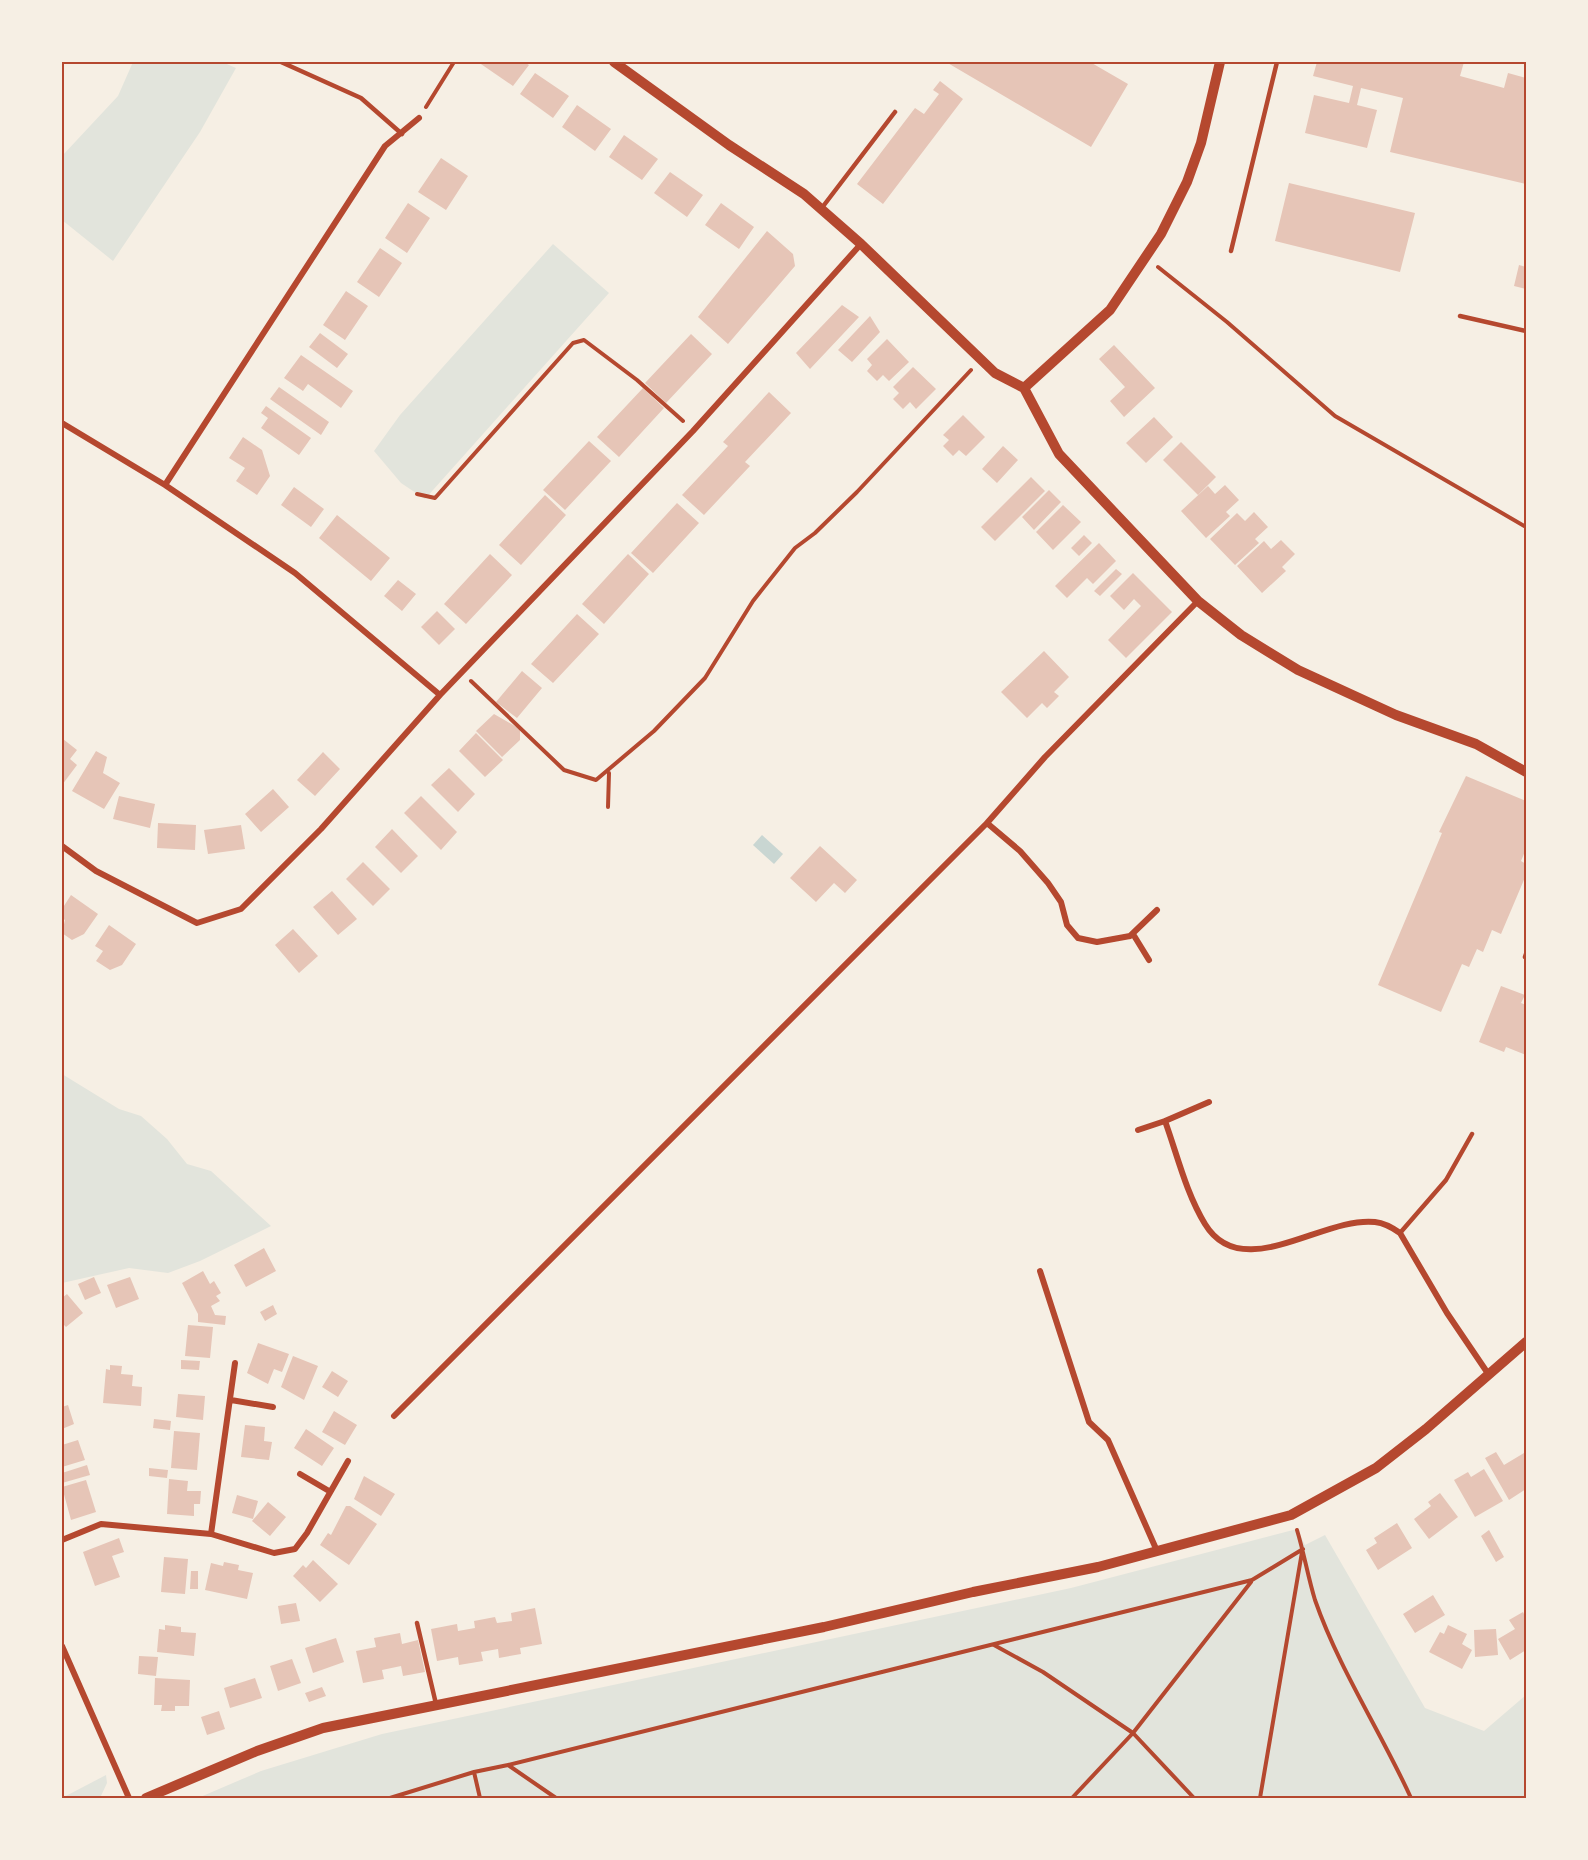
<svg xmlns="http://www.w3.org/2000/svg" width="1588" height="1860" viewBox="0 0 1588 1860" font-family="'Open Sans',sans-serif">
	<rect width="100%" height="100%" fill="#f6efe4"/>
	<path fill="#e2e4dc" d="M133,62H222L236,68L200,132L113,261L62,220V156L118,96Z
		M553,244L609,293L425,499L401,483L374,451L400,415Z
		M62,1074L119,1109L141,1116L167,1139L187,1164L211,1171L271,1226L200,1261L168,1273L129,1268L62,1283Z
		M1297,1529L1305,1545L1325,1535L1425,1708L1484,1731L1526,1695V1798H198L261,1771L382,1734L1071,1588Z
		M106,1775L107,1783L100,1798H62Z"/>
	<path fill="#c9d6d2" d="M762,835L783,854L774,864L753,845Z"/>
	<path fill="#e6c5b7" d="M478,62H524L529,65L513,86Z
		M946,62H1090L1128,84L1091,147Z
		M1317,62H1464L1460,76L1504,88L1508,73L1526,78V184L1390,152L1403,98L1361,88L1357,105L1377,110L1367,148L1305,133L1314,95L1349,103L1353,86L1313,76Z
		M535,73L569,96L553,118L520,94Z
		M940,81L963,99L883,204L857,184L915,108L924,114L939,94L933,90Z
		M577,105L611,129L595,151L562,127Z
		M624,135L658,159L642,180L609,157Z
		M441,158L468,176L446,210L418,192Z
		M670,172L703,195L687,217L654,193Z
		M1289,183L1415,213L1400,272L1275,241Z
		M408,203L430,218L407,253L385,238Z
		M721,203L754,227L739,249L705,225Z
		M767,231L793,254L795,266L728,344L698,317Z
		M380,248L402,263L379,297L357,282Z
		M1519,265L1526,267V289L1514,286Z
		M346,291L368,306L345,340L323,325Z
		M842,305L859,317L810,369L796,353Z
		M870,316L880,332L852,362L838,350Z
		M320,333L348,354L337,368L309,347Z
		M691,334L712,354L666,403L645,383Z
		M887,339L909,362L889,381L883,375L877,381L867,371L872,365L867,359Z
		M1114,345L1155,388L1124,417L1110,401L1125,387L1099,359Z
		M301,355L353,391L341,408L308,384L303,391L284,378Z
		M913,367L936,389L916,409L910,402L903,409L893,399L899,393L893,387Z
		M279,387L329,422L321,435L270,399Z
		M643,388L664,408L619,457L597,437Z
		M769,392L791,413L745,462L750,466L704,515L682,495L728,446L723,442Z
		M266,406L311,438L299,455L261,428L268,418L261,413Z
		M963,415L985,437L966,456L959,450L953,456L943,446L949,440L943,435Z
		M1154,417L1173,437L1146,463L1126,443Z
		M243,437L262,450L270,476L257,495L236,481L245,468L229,458Z
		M589,441L611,461L565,510L543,490Z
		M1181,442L1216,477L1198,495L1163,460Z
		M1003,446L1018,460L997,483L982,469Z
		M1031,477L1045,491L995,541L981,527Z
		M1225,485L1239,500L1226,512L1230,516L1206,538L1181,511L1208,486L1215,494Z
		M294,487L324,509L311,527L281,505Z
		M1049,490L1061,502L1034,530L1022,517Z
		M545,495L566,515L521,565L499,545Z
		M677,503L699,523L653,573L631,553Z
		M1063,505L1081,522L1053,550L1036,532Z
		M1254,512L1268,527L1255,539L1259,543L1235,565L1210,539L1237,513L1245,521Z
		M337,515L390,558L371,581L319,538Z
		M1084,535L1092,543L1079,556L1071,548Z
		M1281,540L1295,554L1282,567L1286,571L1262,593L1237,566L1264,541L1271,549Z
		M1099,543L1116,561L1093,584L1087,578L1067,598L1055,586Z
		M490,554L512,575L466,624L444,604Z
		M628,554L649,574L604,624L582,604Z
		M1116,569L1122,574L1100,596L1094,591Z
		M1133,573L1172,612L1126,658L1108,640L1141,606L1134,599L1124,610L1110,596Z
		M398,580L416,594L402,611L384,596Z
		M437,611L455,629L439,645L421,627Z
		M577,614L599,634L553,683L531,664Z
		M1044,651L1069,677L1054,692L1059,696L1047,708L1042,703L1027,718L1001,692Z
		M522,671L542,688L517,718L496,702Z
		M494,714L520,729V740L502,757L476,731Z
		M476,733L503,760L485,777L459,751Z
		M63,739L77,750L70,759L77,765L62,785Z
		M96,751L107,757L103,773L120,783L104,809L72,791Z
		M323,752L340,769L315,796L297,780Z
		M449,768L475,794L458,812L431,785Z
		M1466,776L1526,801V849L1521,861L1526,864V875L1501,934L1492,930L1483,952L1477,949L1469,967L1462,964L1441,1012L1378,985L1442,833L1439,832Z
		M273,789L289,807L261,832L245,814Z
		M119,796L155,804L150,828L113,819Z
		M421,796L457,832L441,850L404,813Z
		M158,823L196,825L195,850L157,848Z
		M241,825L245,849L208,854L204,830Z
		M392,829L418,856L401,873L375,847Z
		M820,846L857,880L845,893L834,883L816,902L790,878Z
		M363,862L390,889L373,906L346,879Z
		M332,891L357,919L338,935L313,907Z
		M71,895L98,914L84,934L72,940L62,933L65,920L62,918V909Z
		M109,925L136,944L122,965L110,970L96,961L103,951L95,946Z
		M293,929L318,956L299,973L275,945Z
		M1501,986L1525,995L1521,1003L1526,1005V1055L1506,1047L1504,1052L1479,1042Z
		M264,1248L276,1271L246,1287L234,1265Z
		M203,1271L210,1284L214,1281L221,1293L216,1296L220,1301L211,1306L215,1315L226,1316L225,1325L198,1322V1314L182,1283Z
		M94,1277L101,1293L85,1300L78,1284Z
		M130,1277L139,1299L116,1308L107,1285Z
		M67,1294L83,1313L66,1327L62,1323V1298Z
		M273,1305L277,1314L265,1321L260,1312Z
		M188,1325L213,1327L210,1358L185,1356Z
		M258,1343L289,1354L282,1372L274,1369L268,1384L247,1373Z
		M293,1356L318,1366L304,1400L281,1387Z
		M181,1360L200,1361L199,1370L181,1369Z
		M110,1365L122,1366L121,1374L133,1375L132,1386L142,1387L141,1406L103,1403L106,1369L110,1370Z
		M332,1371L348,1381L338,1397L322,1387Z
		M178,1394L205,1396L203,1420L176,1417Z
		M68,1405L74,1424L62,1429V1407Z
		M334,1411L357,1425L345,1445L322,1432Z
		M154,1419L171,1421L170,1430L153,1428Z
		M245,1425L265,1427L264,1441L272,1442L269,1460L241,1457Z
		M306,1429L334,1448L322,1466L294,1448Z
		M174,1431L200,1433L197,1470L171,1468Z
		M78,1440L85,1460L62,1467V1445Z
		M1496,1452L1504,1465L1524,1453L1526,1457V1489L1509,1500L1485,1458Z
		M87,1465L90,1475L62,1483V1473Z
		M149,1468L168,1470L167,1478L149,1476Z
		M1484,1469L1503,1501L1475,1517L1454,1480L1468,1472L1471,1477Z
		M364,1476L395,1494L381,1516L354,1499Z
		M169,1479L188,1481L187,1491H201L200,1504H194V1516L167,1514Z
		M86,1480L96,1512L71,1520L62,1487Z
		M1440,1493L1458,1517L1429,1539L1414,1519L1431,1506L1428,1502Z
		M237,1495L258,1501L253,1519L232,1513Z
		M268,1502L286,1517L270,1536L252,1521Z
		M346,1506H350L377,1524L349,1565L320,1545L328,1533L331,1535Z
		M1397,1523L1412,1548L1378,1570L1366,1550L1377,1543L1374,1538Z
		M1489,1530L1504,1557L1496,1562L1481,1536Z
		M119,1538L124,1552L112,1556L120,1577L95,1586L83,1552Z
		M164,1557L188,1559L185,1594L161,1592Z
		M313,1560L338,1584L320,1602L293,1576L303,1565L306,1568Z
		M224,1562L239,1565L238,1570L253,1573L247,1599L205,1590L211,1563L223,1566Z
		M191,1571H198V1589H190Z
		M1433,1595L1445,1615L1415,1633L1403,1614Z
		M296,1603L300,1621L281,1624L278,1606Z
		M535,1608L542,1644L520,1648L521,1654L499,1658L498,1649L481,1652L483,1661L459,1665L458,1657L437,1661L431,1629L457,1624L458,1631L475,1628L474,1621L495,1617L497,1623L512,1621L511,1613Z
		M1523,1612L1526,1618V1650L1510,1660L1498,1639L1515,1629L1509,1620Z
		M165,1625L181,1627V1632L196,1633L194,1656L157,1652L159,1629L165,1630Z
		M1448,1625L1467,1634L1462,1644L1472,1650L1462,1669L1429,1652L1440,1632L1444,1634Z
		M1496,1629L1498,1655L1475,1657L1474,1630Z
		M400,1633L402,1644L418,1640L425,1672L403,1676L401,1666L382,1670L384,1679L363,1683L356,1651L376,1647L374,1638Z
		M336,1638L344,1662L313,1673L305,1648Z
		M139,1656L158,1657L156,1676L138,1674Z
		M292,1659L301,1683L278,1691L270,1666Z
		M155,1678L190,1680L189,1706H175V1711H161L162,1705H154Z
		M255,1678L262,1698L230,1708L224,1688Z
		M322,1687L326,1696L309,1702L305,1693Z
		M219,1711L225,1729L207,1735L201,1717Z"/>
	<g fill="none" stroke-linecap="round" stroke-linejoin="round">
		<path stroke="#b5482f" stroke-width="4" d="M426,107L454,62
			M1158,267L1227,322L1335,416L1526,527
			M417,494L435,498L573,343L584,340L637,380L683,421
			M471,681L564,770L596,780L654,731L705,678L753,601L795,548L815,533L857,492L971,370
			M608,807L609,773
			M1297,1530C1304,1553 1308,1577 1315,1600C1339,1669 1381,1732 1411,1798
			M994,1645L1043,1672L1133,1733L1194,1798
			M508,1765L1252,1580L1303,1549
			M390,1798L474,1772
			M480,1798L474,1772L508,1765L556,1798
			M1072,1798L1133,1733L1251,1582
			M1260,1798L1302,1552"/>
		<path stroke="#b5482f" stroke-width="4.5" d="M281,62L361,98L402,134
			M1525,62H1526
			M821,209L895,112
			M1231,251L1277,62
			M1460,316L1526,331
			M1525,957L1526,954
			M1400,1233L1446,1180L1472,1134
			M417,1623L436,1704"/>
		<path stroke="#b5482f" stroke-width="6" d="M62,423L165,485L295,573L440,695
			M165,485L385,146L419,118
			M987,823L1020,851L1048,883L1061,902L1067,925L1078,938L1097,942L1130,936L1157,910
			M62,846L96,871L197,923L241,909L321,829L440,695L693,431L861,244
			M1130,936L1133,934L1149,960
			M1209,1102L1165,1121C1177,1154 1186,1193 1205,1224C1242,1285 1323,1216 1375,1222C1384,1223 1393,1228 1400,1233L1447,1313L1489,1375
			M1138,1130L1165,1121
			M1040,1271L1089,1422L1108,1440L1157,1551
			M231,1400L273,1407
			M394,1416L987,823L1045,757L1198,601
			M300,1474L329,1491
			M211,1534L274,1553L295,1549L307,1533L348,1461
			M62,1540L101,1524L211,1534L235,1363
			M62,1646L129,1798"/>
		<path stroke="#b5482f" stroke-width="10" d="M614,62L729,145L804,194L861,244L995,373L1024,388L1059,454L1198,601L1241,635L1298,670L1396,715L1476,744L1526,772
			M1024,388L1110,310L1161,234L1187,182L1201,143L1220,62
			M146,1798L257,1751L323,1728L824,1627L973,1592L1098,1567L1291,1515L1376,1468L1426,1429L1526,1342"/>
	</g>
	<rect width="1588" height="1860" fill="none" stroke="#f6efe4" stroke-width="126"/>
	<rect x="63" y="63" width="1462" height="1734" fill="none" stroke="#b5482f" stroke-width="2"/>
</svg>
